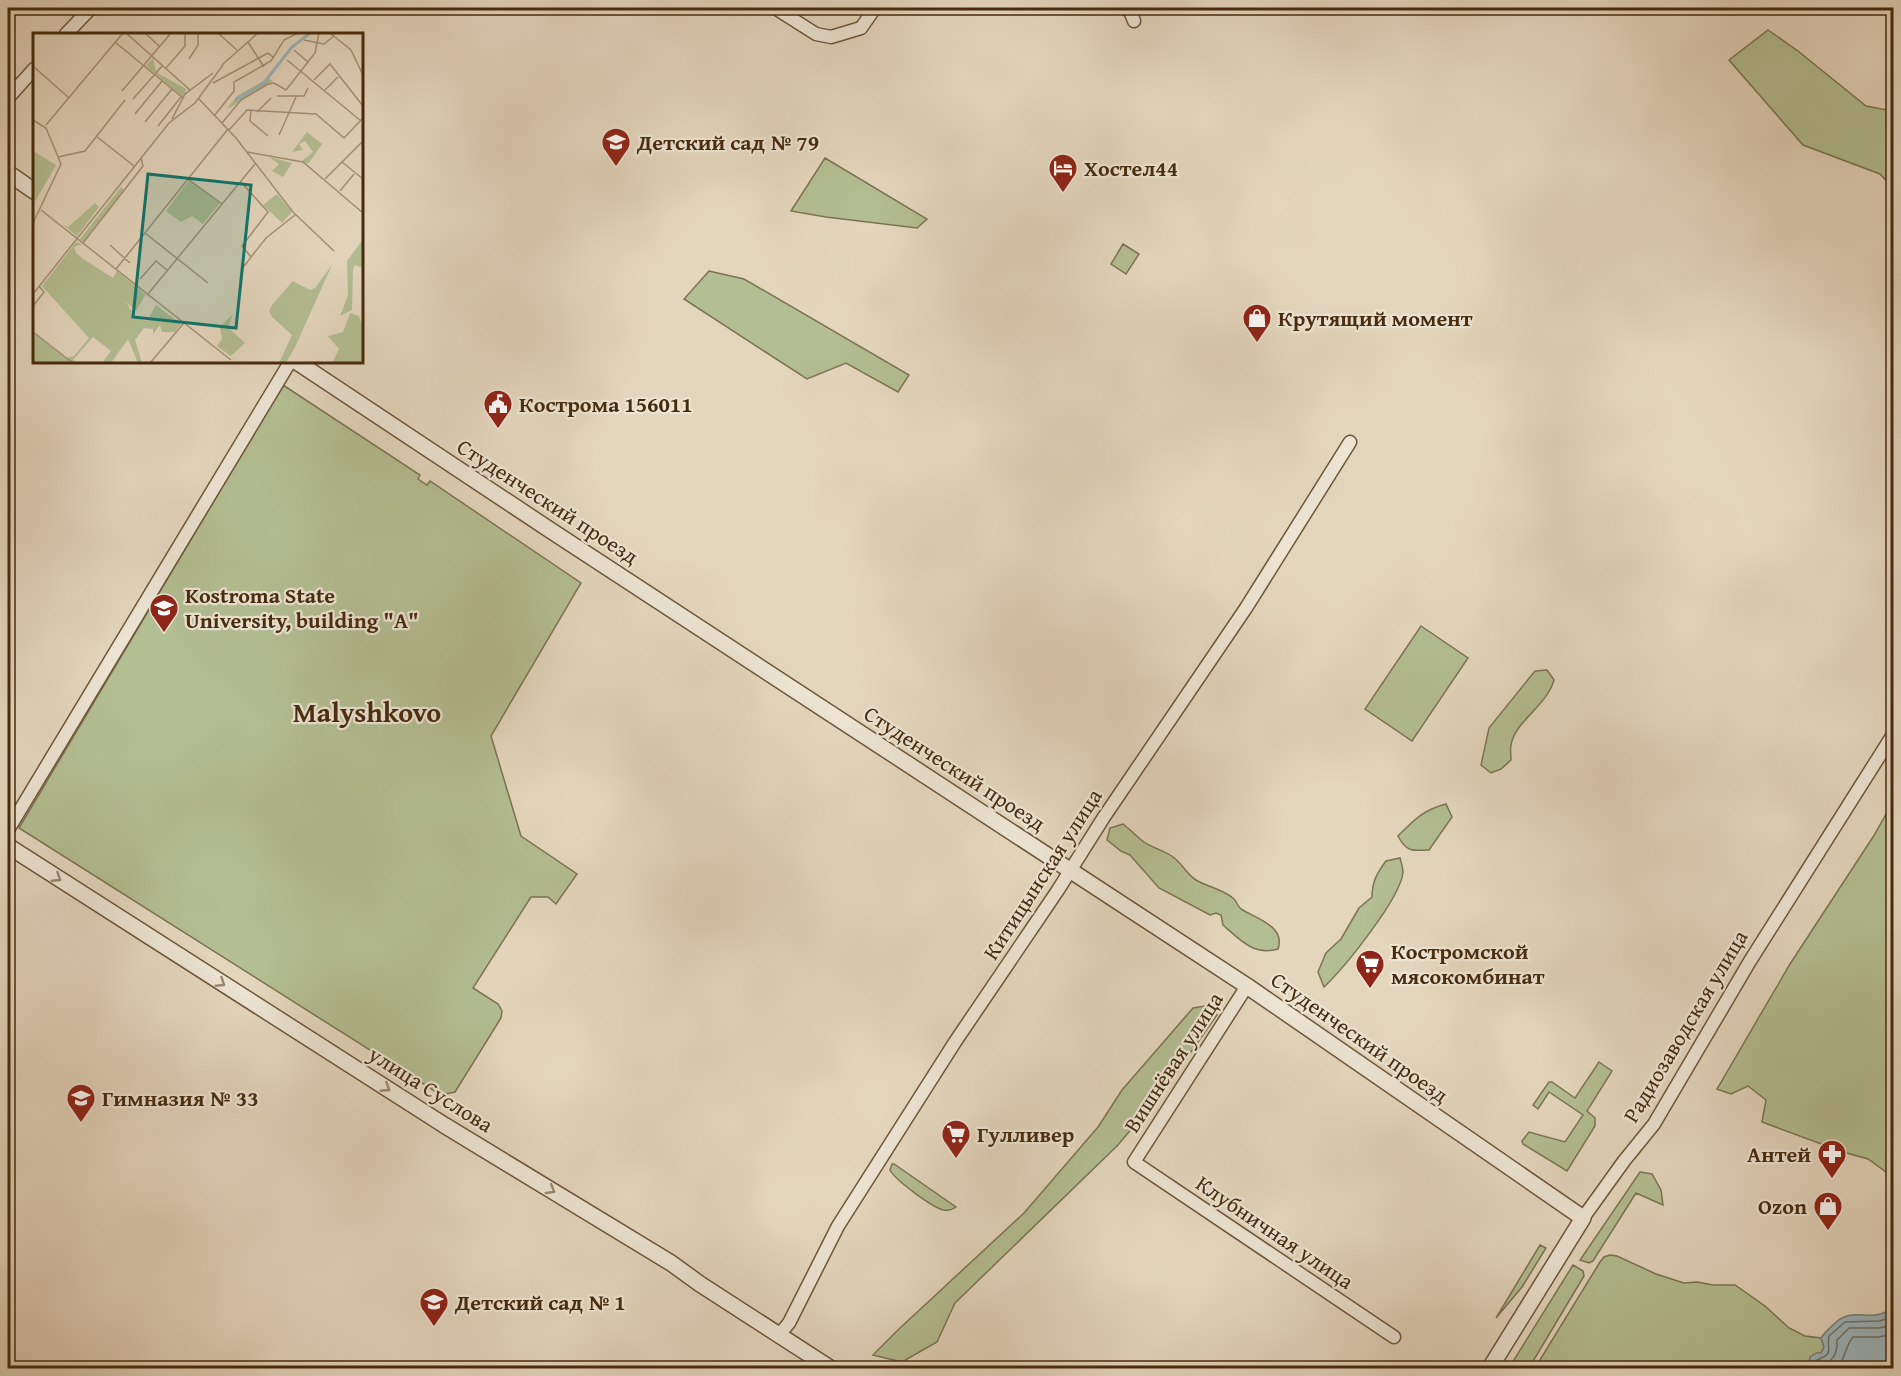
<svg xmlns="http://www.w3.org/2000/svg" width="1901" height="1376" viewBox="0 0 1901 1376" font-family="'Gentium Book Plus',serif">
	<rect width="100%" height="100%" fill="#e4d6bd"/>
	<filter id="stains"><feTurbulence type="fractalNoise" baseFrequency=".00333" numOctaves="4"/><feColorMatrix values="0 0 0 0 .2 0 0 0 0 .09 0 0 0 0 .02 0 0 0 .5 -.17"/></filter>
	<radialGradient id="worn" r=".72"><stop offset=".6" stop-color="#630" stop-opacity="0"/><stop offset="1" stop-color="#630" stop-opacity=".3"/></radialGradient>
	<path fill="#b3be92" stroke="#7c7450" stroke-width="1.5" d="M1768,30L1798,51L1866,106L1893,111V188L1880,174L1803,145L1729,60Z
		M825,158L927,219L917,228L826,217L791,211Z
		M1123,244L1139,254L1126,274L1111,264Z
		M709,271L744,279L909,375L898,392L846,363L807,379L684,299Z
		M283,385L420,475L418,479L427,485L430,481L581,583L491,736L521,836L577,874L556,904L548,897H531L473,988L498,1004L502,1011L501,1018L455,1092L441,1095L19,828Z
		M1421,626L1468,658L1412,741L1365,709Z
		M1547,670L1554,680C1546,707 1515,721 1511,745C1510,749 1511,755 1511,760L1501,769L1491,773L1481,765L1489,728L1535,671Z
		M1893,802V1177L1868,1159L1843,1152L1762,1122L1766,1100L1748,1086L1731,1094L1717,1089L1790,964L1873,837Z
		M1446,804L1452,817L1429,850C1413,851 1406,852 1398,836C1415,819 1423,810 1446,804Z
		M1123,824C1131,830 1137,837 1144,842C1153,848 1165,851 1173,857C1182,863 1186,874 1196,880C1208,887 1222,889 1233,898C1237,901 1237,906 1241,909C1255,918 1286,926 1278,949C1254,956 1240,940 1223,925L1221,915L1216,913L1210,915L1159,888L1130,855L1121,851L1107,840L1110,828Z
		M1400,858C1401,862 1403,868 1403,872C1401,898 1344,968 1324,987L1318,972L1326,953L1341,939L1359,908L1372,897C1372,882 1377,873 1386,861Z
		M1211,1005L1217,1015L1165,1089L1118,1145L955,1303L937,1342L902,1362L873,1355L899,1329L1024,1213L1098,1127L1122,1090L1193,1008Z
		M1599,1062L1612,1071L1587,1111L1595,1118V1126L1567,1171L1523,1144L1522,1141L1529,1132L1565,1142L1583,1115L1549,1092L1538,1109L1533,1105L1549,1082H1552L1575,1098Z
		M892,1164H894L956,1207C952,1210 948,1211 943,1210C932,1207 895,1180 890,1170Z
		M1640,1172L1652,1174L1661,1190L1663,1205L1636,1193L1593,1261L1589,1263L1580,1260Z
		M1540,1245L1546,1248L1522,1287L1496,1318Z
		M1610,1255L1617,1256L1656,1274L1684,1283L1697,1282L1713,1285H1735L1765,1306L1789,1328L1805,1336L1821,1338L1824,1347L1821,1353L1808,1363V1368H1535L1600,1262L1604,1257Z
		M1573,1265L1583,1271L1584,1276L1529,1368H1509Z"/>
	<path fill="#9cb6bd" stroke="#7a7e77" stroke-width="1.5" d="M1888,1311L1893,1312L1892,1368H1808L1810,1357L1816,1353H1821L1824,1347L1821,1338C1825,1332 1829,1329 1834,1324C1852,1306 1868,1322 1888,1311Z"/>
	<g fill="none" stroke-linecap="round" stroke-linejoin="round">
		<path stroke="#717065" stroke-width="1.5" d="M1814,1368L1815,1361C1836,1352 1826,1352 1829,1336L1845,1322L1879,1321L1894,1317
			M1821,1368C1832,1360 1838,1355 1837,1340L1849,1328H1879L1894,1325
			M1837,1368C1846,1358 1845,1346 1853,1337H1879L1894,1334"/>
		<g stroke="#6e5639" stroke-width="15">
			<path id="minor" d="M775,8L816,34L831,37L861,28L875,8
				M1124,8L1130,11L1134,21
				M66,34L91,8
				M8,98L34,69
				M8,830L290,362
				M1247,986L1134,1162L1394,1337
				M1583,1218L1624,1161L1654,1124L1750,961L1894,733
				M779,1335L789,1323L838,1226L955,1042L1058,890L1104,817L1246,608L1350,442"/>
		</g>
		<g stroke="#6e5639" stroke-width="18">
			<path id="tertiary" d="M8,173L34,191
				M297,362L550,530L1247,986L1583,1218L1490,1368
				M8,846L444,1125L671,1263L700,1284L830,1368"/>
		</g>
		<use href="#minor" stroke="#ede4d4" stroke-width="12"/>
		<use href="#tertiary" stroke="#ede4d4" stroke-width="15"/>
	</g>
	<defs><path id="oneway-chevron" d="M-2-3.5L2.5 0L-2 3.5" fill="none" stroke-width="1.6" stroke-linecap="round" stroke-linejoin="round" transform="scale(1.5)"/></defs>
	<g stroke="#9a8870">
		<use href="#oneway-chevron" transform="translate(57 878) rotate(33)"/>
		<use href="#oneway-chevron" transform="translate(221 983) rotate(33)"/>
		<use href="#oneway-chevron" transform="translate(386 1088) rotate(33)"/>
		<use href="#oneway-chevron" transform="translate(551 1190) rotate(31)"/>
	</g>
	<defs>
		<g id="school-pin" transform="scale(1.5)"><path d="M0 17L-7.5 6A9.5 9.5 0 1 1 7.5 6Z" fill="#8f2418" stroke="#ede4d4"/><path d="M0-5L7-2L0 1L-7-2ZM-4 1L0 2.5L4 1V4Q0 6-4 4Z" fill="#fff"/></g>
		<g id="hotel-pin" transform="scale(1.5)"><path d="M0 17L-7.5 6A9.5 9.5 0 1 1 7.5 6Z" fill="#8f2418" stroke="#ede4d4"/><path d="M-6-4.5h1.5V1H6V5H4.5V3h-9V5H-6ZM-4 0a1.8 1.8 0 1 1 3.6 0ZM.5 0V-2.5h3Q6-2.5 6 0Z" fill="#fff"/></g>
		<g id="shop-pin" transform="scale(1.5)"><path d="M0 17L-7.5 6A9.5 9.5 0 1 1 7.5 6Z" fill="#8f2418" stroke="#ede4d4"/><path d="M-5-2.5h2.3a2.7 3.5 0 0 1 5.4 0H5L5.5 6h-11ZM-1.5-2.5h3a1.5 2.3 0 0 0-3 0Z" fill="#fff"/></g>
		<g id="civic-pin" transform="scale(1.5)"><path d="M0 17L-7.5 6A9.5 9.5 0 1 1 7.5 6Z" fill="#8f2418" stroke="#ede4d4"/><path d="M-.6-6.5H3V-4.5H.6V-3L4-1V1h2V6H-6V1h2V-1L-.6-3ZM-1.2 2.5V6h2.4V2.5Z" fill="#fff"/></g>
		<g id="university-pin" transform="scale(1.5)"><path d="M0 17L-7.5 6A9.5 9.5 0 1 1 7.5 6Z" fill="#8f2418" stroke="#ede4d4"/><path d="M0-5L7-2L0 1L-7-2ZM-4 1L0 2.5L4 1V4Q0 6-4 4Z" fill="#fff"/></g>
		<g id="supermarket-pin" transform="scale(1.5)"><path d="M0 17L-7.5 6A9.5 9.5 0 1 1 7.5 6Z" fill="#8f2418" stroke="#ede4d4"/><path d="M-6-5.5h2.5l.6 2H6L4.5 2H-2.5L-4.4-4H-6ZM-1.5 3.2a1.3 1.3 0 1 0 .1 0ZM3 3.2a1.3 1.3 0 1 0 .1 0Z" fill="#fff"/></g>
		<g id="pharmacy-pin" transform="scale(1.5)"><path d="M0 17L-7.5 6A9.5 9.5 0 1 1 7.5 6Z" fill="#8f2418" stroke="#ede4d4"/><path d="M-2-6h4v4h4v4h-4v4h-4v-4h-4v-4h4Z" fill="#fff"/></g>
	</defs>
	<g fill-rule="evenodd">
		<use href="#school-pin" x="616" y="142"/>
		<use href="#hotel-pin" x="1063" y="168"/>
		<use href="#shop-pin" x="1257" y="318"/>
		<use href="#civic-pin" x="498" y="404"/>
		<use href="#university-pin" x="164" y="608"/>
		<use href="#supermarket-pin" x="1370" y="964"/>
		<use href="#school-pin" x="81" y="1098"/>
		<use href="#supermarket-pin" x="956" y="1134"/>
		<use href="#pharmacy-pin" x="1832" y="1154"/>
		<use href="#shop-pin" x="1828" y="1206"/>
		<use href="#school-pin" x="434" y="1302"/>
	</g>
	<g text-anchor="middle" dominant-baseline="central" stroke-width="4.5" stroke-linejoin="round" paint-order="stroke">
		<g font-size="22" font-weight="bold" fill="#462b0d" stroke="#ede4d4" text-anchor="start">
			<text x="637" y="142">Детский сад № 79</text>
			<text x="1084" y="168">Хостел44</text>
			<text x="1278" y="318">Крутящий момент</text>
			<text x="519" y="404">Кострома 156011</text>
			<text x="185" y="595">Kostroma State<tspan x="185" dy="25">University, building "A"</tspan></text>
			<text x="1391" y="951">Костромской<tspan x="1391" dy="25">мясокомбинат</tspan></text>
			<text x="102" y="1098">Гимназия № 33</text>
			<text x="977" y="1134">Гулливер</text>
			<text x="1811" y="1154" text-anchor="end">Антей</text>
			<text x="1807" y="1206" text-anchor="end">Ozon</text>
			<text x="455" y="1302">Детский сад № 1</text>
		</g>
		<g font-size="22" fill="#462b0d" stroke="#ede4d4">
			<text transform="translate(548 501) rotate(33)">Студенческий проезд</text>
			<text transform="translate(955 768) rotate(33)">Студенческий проезд</text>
			<text transform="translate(1042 874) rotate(-57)">Китицынская улица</text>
			<text transform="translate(1685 1026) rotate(-59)">Радиозаводская улица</text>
			<text transform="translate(1360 1037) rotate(35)">Студенческий проезд</text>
			<text transform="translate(1173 1062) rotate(-57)">Вишнёвая улица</text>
			<text transform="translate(431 1089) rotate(32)">улица Суслова</text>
			<text transform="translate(1275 1232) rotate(34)">Клубничная улица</text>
		</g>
		<g font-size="28" font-weight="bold" fill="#462b0d" stroke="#ede4d4">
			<text x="367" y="711">Malyshkovo</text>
		</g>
	</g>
	<g transform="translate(33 33)">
		<rect width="330" height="330" fill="#e4d6bd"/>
		<path d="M120,25L123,39L153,56L150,64L113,33ZM235,45L240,48L193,77L204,63ZM274,99L289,111L275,131L269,128L280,119L272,108L266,111L270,117L259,119ZM0,118L23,132L3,167L0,166ZM236,124L259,130L250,144L239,138L246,131ZM156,147L187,170L170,191L159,183L148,189L133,178ZM88,154L91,157L50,209L47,206ZM244,161L259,179L249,190L230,172ZM62,170L66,174L44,203L29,191L35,194ZM330,206V235L322,232L320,236L319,277L307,283L315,262L314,228ZM43,209L49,211L41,214L43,220L50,226L80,245L84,238L118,266L112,262L103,278L93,269L102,284L114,288L123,272L148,291L142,299H129L127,292L120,301V296L111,295L102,307L109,330H105L95,306L78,330H69L78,318L60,304L40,327L44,330H0V300L33,325L41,323L56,305L9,253ZM299,232L263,312L253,330H246L259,302L239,284L236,278L239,272L260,248L277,257L282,255ZM317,280L326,283L330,294V330H299L306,316L295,303L310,299ZM200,281L195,294L212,310L198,323L184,313L189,306L187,294Z" fill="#b3be92"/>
		<path fill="none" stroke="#9cb6bd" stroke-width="3" d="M202,67L230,51L259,14L277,0"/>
		<path fill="none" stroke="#a59277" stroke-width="1.5" d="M93,0L157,57M112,0L126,13M185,0L204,17M297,0L318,17L330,42M271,7L291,11L301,3M82,9L150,65M215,9L231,34M261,17L275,29M156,26L165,12V0M254,27L328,88M189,32L225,0M0,33L36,65M133,35L152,13V0M281,47L297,31L330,73M180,50L235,20L241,25M292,57L305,44M89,58L138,0M244,63H271L275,55M100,66L130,32M166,66L203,105L260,179L301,218M218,77L217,88L235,103M224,79L238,65M102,81L129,48M181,83L201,58V49L238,28L251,7L265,0M139,86L152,61L180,40M0,87L13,95L28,131L0,190M112,89L139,56M189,90L208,67L235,51L241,50L253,57L282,20L286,0M13,92L90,0M125,93L148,64M196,97L214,77L283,81L311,105L330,85M246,102L263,64M63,103L101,133M214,119L270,129L330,180M25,124L52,118L92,67M309,129L330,146M155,146L189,171M292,146L330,108M208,149L235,179L209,213L218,224M307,158L321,141M8,177L198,327M112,200L175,250M50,210L110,133L108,125M77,212L97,230M83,236L195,96M208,237L233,205L262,182M107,246L123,228L135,238M0,261L136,90L162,70L190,32M115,261L222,131M0,273L11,259L6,253M0,299L40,330M117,330L151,290"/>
		<path fill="#0f766e" fill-opacity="0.15" stroke="#0f766e" stroke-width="3" d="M115,141L218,152L203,295L100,284Z"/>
		<rect width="330" height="330" fill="none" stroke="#462b0d" stroke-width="3"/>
	</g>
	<rect width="1901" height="1376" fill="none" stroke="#e4d6bd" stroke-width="30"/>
	<rect x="9" y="9" width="1883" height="1358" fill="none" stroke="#462b0d" stroke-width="3"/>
	<rect x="15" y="15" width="1871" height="1346" fill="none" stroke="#462b0d" stroke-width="1.5"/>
	<rect width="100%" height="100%" filter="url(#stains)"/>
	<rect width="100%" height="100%" fill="url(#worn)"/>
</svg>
